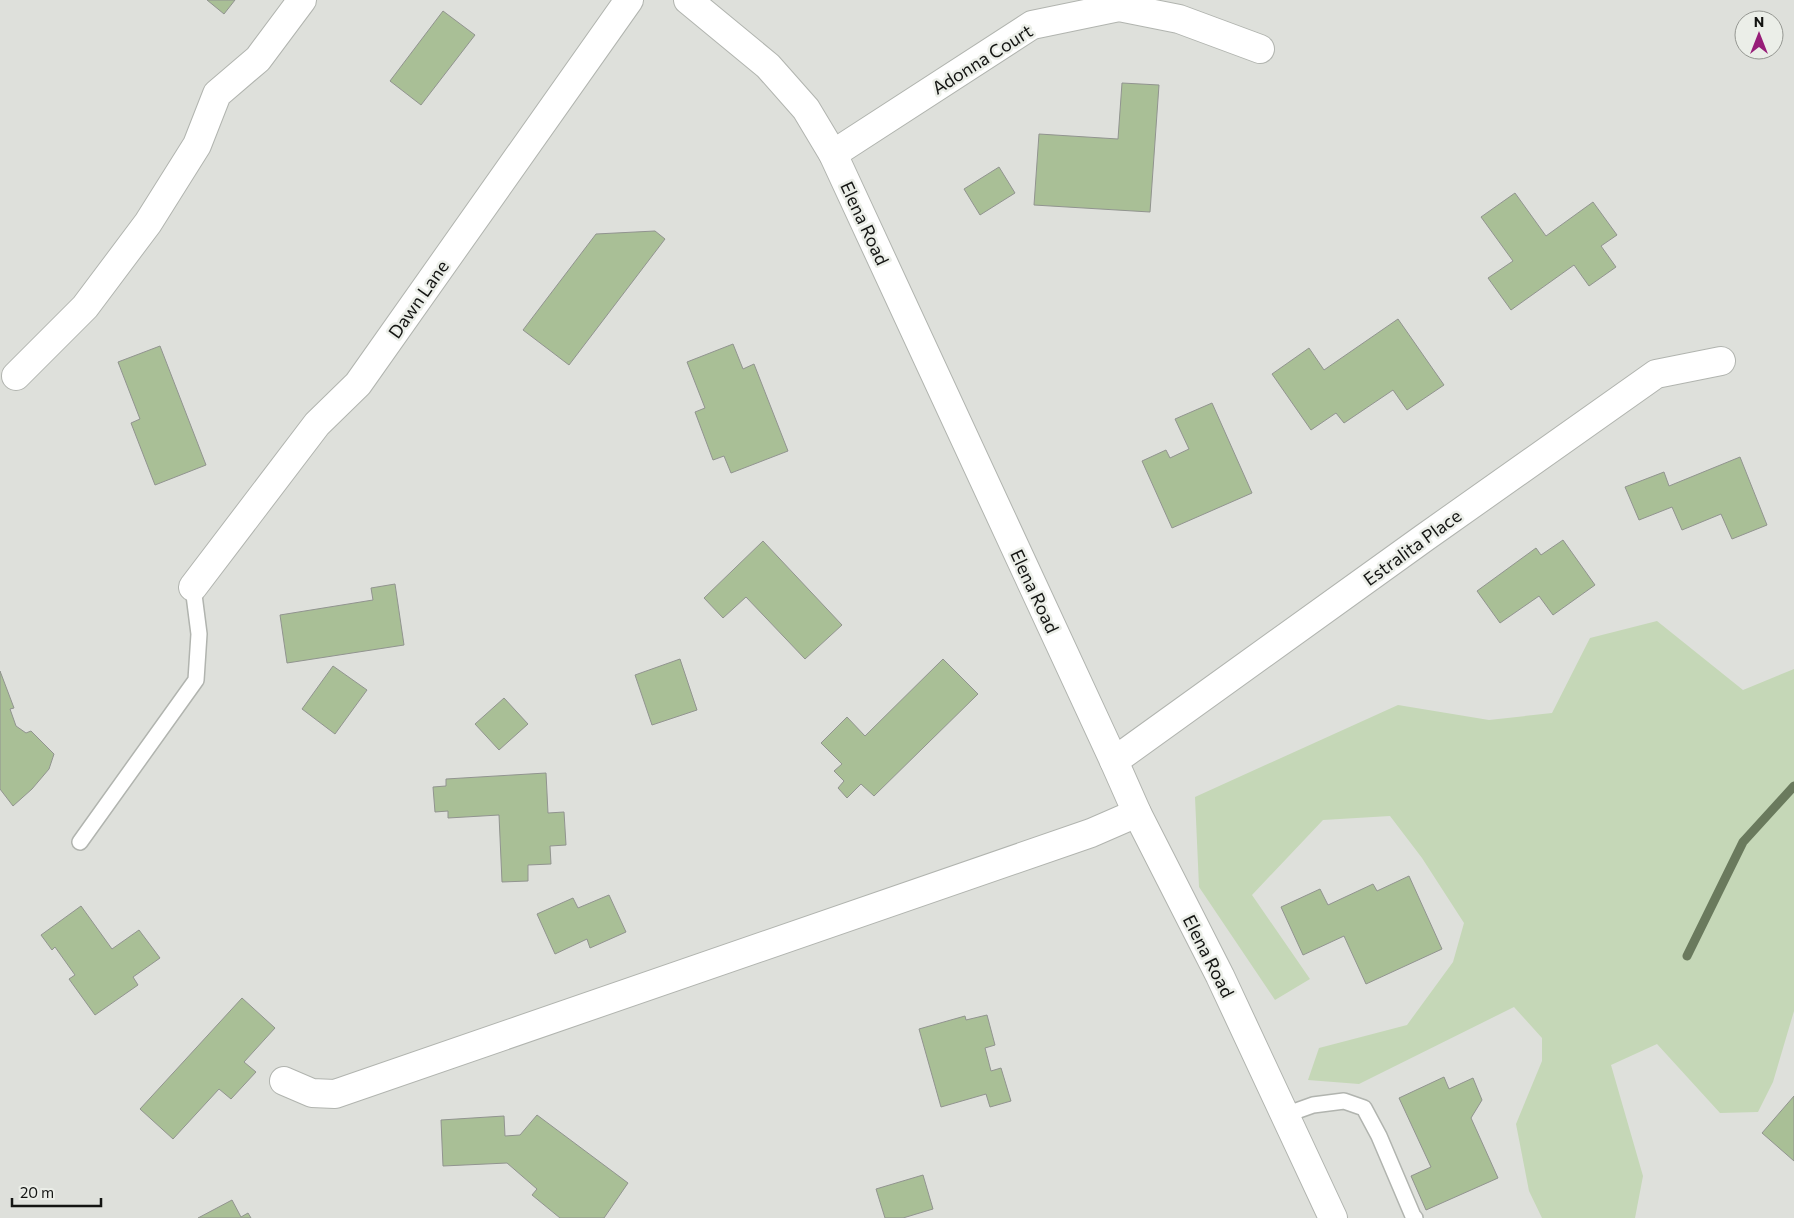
<svg xmlns="http://www.w3.org/2000/svg" width="1794" height="1218" viewBox="0 0 1794 1218" font-family="Commissioner,sans-serif">
	<rect width="100%" height="100%" fill="#dee0db"/>
	<path fill="#c5d7b7" d="M1657,621L1743,690L1794,669V1011L1773,1082L1758,1112L1720,1113L1657,1044L1611,1065L1643,1176L1635,1218H1542L1529,1191L1516,1124L1542,1061V1038L1514,1007L1359,1084L1308,1080L1319,1048L1407,1025L1453,962L1464,923L1422,858L1390,816L1323,820L1252,895L1310,979L1275,1000L1199,887L1195,797L1398,705L1489,720L1552,713L1590,638Z"/>
	<g fill="none" stroke-linecap="round" stroke-linejoin="round">
		<path stroke="#6a7a5d" stroke-width="9" d="M1687,956L1743,842L1794,786"/>
	</g>
	<path fill="#a9bf96" stroke="#91948f" d="M207,0H235L224,14Z
		M443,11L475,35L421,105L390,81Z
		M1122,83L1159,85L1150,212L1034,205L1039,134L1118,139Z
		M999,167L1015,193L980,215L964,189Z
		M1515,193L1546,236L1593,202L1617,235L1601,246L1616,267L1589,286L1574,265L1511,310L1488,278L1513,261L1481,217Z
		M655,231L665,239L569,365L523,330L596,234Z
		M1398,319L1444,385L1407,410L1393,390L1344,423L1336,413L1311,430L1272,374L1309,348L1324,370Z
		M733,344L743,369L754,364L788,451L731,473L724,456L713,460L695,412L705,408L687,362Z
		M160,346L206,465L155,485L131,423L140,419L118,362Z
		M1212,403L1252,493L1172,528L1142,461L1166,450L1170,458L1189,449L1175,419Z
		M1740,457L1767,525L1732,539L1721,514L1682,530L1672,507L1639,520L1625,487L1664,472L1669,486Z
		M1563,540L1595,585L1553,615L1539,596L1500,623L1477,591L1536,548L1541,555Z
		M763,541L842,625L805,659L746,597L723,618L704,598Z
		M395,584L404,645L287,663L280,615L373,600L371,588Z
		M680,659L697,710L652,725L635,675Z
		M943,659L978,694L874,796L861,784L847,798L838,788L844,781L834,771L842,764L821,743L847,717L865,736Z
		M333,666L367,690L335,734L302,709Z
		M0,671L14,708L10,709L16,726L26,733L31,731L54,754L49,769L32,789L13,806L0,789Z
		M504,698L528,724L499,750L475,724Z
		M546,773L548,813L564,812L566,845L550,846L551,864L528,865V881L502,882L499,815L448,818V811L435,812L433,787L446,786V779Z
		M1409,876L1442,949L1366,984L1344,936L1303,955L1281,907L1320,889L1328,905L1373,884L1377,891Z
		M609,895L626,932L590,948L587,939L555,954L537,914L573,898L578,908Z
		M81,906L112,949L139,930L160,958L133,977L138,985L95,1015L69,979L75,975L55,947L52,950L41,935Z
		M242,998L275,1028L244,1062L256,1072L231,1099L219,1089L173,1139L140,1109Z
		M987,1015L995,1045L985,1048L991,1071L1001,1068L1011,1101L990,1107L986,1094L941,1107L919,1029L965,1016L966,1020Z
		M1444,1077L1449,1089L1473,1078L1482,1100L1471,1118L1498,1178L1426,1210L1411,1176L1431,1167L1399,1098Z
		M1794,1096V1161L1762,1133Z
		M537,1115L628,1183L604,1218H560L532,1195L537,1189L507,1163L443,1166L441,1120L504,1116L505,1136L520,1135Z
		M923,1175L933,1209L903,1218H885L876,1189Z
		M232,1200L241,1217L248,1213L251,1218H198Z"/>
	<g fill="none" stroke-linecap="round" stroke-linejoin="round">
		<g stroke="#b1b4af" stroke-width="18">
			<path id="lane" d="M80,842L196,680L199,634L193,587
				M1285,1115L1313,1105L1344,1101L1364,1108L1379,1136L1413,1216L1415,1218"/>
		</g>
		<g stroke="#b1b4af" stroke-width="30">
			<path id="street" d="M833,154L1032,25L1119,7L1179,19L1260,49
				M16,376L85,307L148,223L197,145L217,94L258,59L302,0
				M193,587L317,424L358,384L629,0
				M1114,761L1424,538L1656,374L1721,361
				M284,1081L312,1093L335,1094L1091,833L1137,813"/>
		</g>
		<g stroke="#b1b4af" stroke-width="30">
			<path id="secondary" d="M688,0L768,66L806,109L833,154L1114,761L1137,813L1220,976L1333,1218"/>
		</g>
		<use href="#lane" stroke="#fff" stroke-width="15"/>
		<use href="#street" stroke="#fff" stroke-width="28"/>
		<use href="#secondary" stroke="#fff" stroke-width="28"/>
	</g>
	<g text-anchor="middle" dominant-baseline="central" stroke-width="5" stroke-linejoin="round" paint-order="stroke">
		<g font-size="18" fill="#131412" stroke="#ebeee8">
			<text transform="translate(982 59) rotate(-32)">Adonna Court</text>
			<text transform="translate(865 223) rotate(65)">Elena Road</text>
			<text transform="translate(418 299) rotate(-55)">Dawn Lane</text>
			<text transform="translate(1412 547) rotate(-36)">Estralita Place</text>
			<text transform="translate(1035 591) rotate(65)">Elena Road</text>
			<text transform="translate(1209 956) rotate(63)">Elena Road</text>
		</g>
	</g>
	<g transform="translate(1759 35)"><circle r="24" fill="#ebeee8" stroke="#959792"/>
	<path d="M0-4L9 19L0 12L-9 19Z" fill="#971d78"/>
	<text y="-8" font-size="14" font-weight="bold" text-anchor="middle" fill="#131412">N</text>
	</g>
	<path d="M12 1198v8h89v-8" fill="none" stroke="#131412" stroke-width="2.5"/>
	<text x="20" y="1198" font-size="15" fill="#131412" stroke="#ebeee8" stroke-width="4" paint-order="stroke">20 m</text>
</svg>
